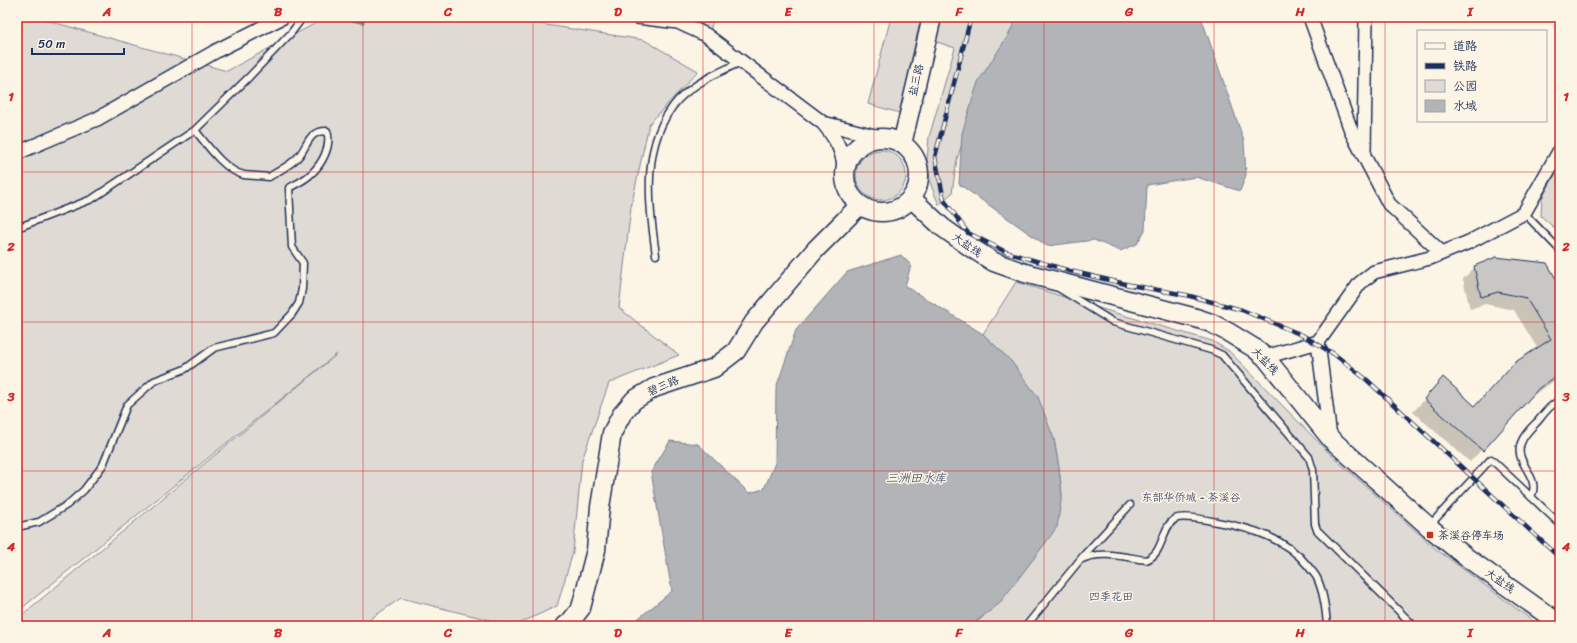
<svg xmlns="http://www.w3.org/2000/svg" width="1577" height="643" viewBox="0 0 1577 643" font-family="Sriracha,'LXGW WenKai TC',sans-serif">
	<rect width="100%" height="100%" fill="#fcf5e5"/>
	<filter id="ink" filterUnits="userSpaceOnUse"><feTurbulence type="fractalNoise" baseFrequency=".025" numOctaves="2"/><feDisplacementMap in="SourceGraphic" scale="8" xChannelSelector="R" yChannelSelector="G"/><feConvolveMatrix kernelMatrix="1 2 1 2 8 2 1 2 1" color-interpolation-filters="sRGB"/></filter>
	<g filter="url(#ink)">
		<path fill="#dfdbd4" stroke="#7d8599" d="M17,17H35L227,71L327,17H494L644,40L698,71L649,124L631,207L619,308L679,355L609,383L582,460L573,552L557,606L514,626L401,598L360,626H17V619L337,354L17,612Z
			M694,17H714L710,31Z
			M891,17H921L900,113L868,104Z
			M940,17H1022L978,96L957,159L952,193L939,205L931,185L927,161L929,137L955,48L934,41Z
			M856 175a25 25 0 1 1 50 0a25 25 0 1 1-50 0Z
			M1560,166V233L1541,216L1542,198Z
			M1016,282L1112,312L1212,341L1229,351L1330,454L1436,549L1540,626H970L982,618L1062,495L1059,468L1054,439L1011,361L983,334Z"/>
		<path fill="#b2b4b8" stroke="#767f94" d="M1017,17H1201L1244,141L1246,175L1240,191L1196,177L1147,185L1145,230L1137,244L1120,251L1094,240L1047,246L959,184L962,133L978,82L1009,34Z
			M901,255L911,265L905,286L983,334L1011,361L1038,397L1054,439L1059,468L1062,495L1057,527L1044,545L999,604L970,626H629L672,591L651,472L670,441L698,444L749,493L764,489L775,463L776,388L796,330L847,272Z"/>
		<path fill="#0003" d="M1475,267L1560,288V377L1529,398L1470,462L1413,412L1444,378L1475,407L1538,349L1514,310L1485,304L1470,309L1463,279Z"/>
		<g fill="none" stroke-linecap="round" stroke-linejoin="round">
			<path stroke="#767f94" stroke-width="3.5" d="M335,17L363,22"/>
		</g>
		<path fill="#c8c7c6" stroke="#1b2f5e" d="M1496,257L1547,263L1560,286V374L1539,388L1483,451L1424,399L1443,377L1475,406L1514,363L1551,339L1526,298L1498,292L1481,297L1474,266Z"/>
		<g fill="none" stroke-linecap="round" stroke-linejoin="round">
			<g stroke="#1b2f5e" stroke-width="9">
				<path id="lane" d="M1524,213L1560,250
					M17,228L92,199L195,130L249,77L291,33L303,17
					M656,255C649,204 640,143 678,100C694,83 719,72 741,62
					M1060,289L1113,322L1211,350L1222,355L1309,457L1313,470L1315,524L1317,530L1414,626
					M1531,497C1542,477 1513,463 1521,443C1524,434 1532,427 1538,421C1544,413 1551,404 1560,400
					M1430,525L1491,459L1560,524
					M17,527L39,522L67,505L84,490L103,465L127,405L154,381L185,369L214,348L274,333L292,314L299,303L302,289L303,263L292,247L289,188C296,184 305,180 311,174C322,164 332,146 327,131C307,131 309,145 298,157C291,165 278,171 269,177C261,176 252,176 244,175C225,171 207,145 195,130
					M1080,560C1100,550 1124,557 1146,560C1164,554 1161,527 1175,519C1182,515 1208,520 1217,522C1251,528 1286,538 1308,566C1311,570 1315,574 1317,578C1324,593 1326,610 1327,626
					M1026,626L1084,555L1130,505"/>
			</g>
			<g stroke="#1b2f5e" stroke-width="16">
				<path id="street" d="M637,17L678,22L706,35L823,123C837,140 843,151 845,173
					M1310,17L1352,133L1389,204L1442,253
					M823,123L883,138
					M17,153L97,119L218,50L283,17
					M1364,153L1366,17
					M1318,342L1330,437
					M1265,357L1318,342L1360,283L1374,272L1430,258L1469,242L1524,213L1560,150"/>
			</g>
			<g stroke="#1b2f5e" stroke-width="21">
				<path id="secondary" d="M845 175a37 37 0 1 1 74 0a37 37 0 1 1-74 0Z
					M902,144L932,17
					M911,198L942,227L970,247L994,262L1025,273L1196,318L1211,323L1228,332L1254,348L1265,357L1331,439L1429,527L1466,557L1560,624
					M565,626L570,622L581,608L596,550L600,507L612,433L622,414L634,400L654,388L714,368L736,351L754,322L816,249L860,205"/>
			</g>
			<use href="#lane" stroke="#fcf5e5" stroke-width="6"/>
			<use href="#street" stroke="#fcf5e5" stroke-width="13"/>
			<use href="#secondary" stroke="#fcf5e5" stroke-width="18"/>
			<g stroke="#1b2f5e" stroke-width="4.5">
				<path id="rail" d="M971,17L935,157L944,200L968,233L1006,252L1070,271L1130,285L1186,295L1242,310L1302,335L1334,354L1367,380L1560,558"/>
			</g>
			<use href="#rail" stroke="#fcf5e5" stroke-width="3" stroke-dasharray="9" stroke-linecap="butt"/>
		</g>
	</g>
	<path fill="none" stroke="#d62828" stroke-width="1" stroke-opacity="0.55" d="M192,17V626M363,17V626M533,17V626M703,17V626M874,17V626M1044,17V626M1214,17V626M1385,17V626M17,172H1560M17,322H1560M17,471H1560"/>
	<rect fill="#c8321e" stroke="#fcf5e5" stroke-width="1.5" x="1426" y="531" width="8" height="8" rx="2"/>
	<g text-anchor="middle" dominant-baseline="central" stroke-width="3" stroke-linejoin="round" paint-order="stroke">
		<g font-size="11" fill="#1b2f5e" stroke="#fcf5e5">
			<text transform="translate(916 80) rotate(-77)">盐三路</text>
			<text transform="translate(967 245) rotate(36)">大盐线</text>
			<text transform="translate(1265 361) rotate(46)">大盐线</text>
			<text transform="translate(663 386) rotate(-23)">碧三路</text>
			<text transform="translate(1500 581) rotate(36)">大盐线</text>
		</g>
		<g font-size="11" fill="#425176" stroke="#fcf5e5">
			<text x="1191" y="497">东部华侨城 - 茶溪谷</text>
			<text x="1111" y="596">四季花田</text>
		</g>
		<g font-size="11" fill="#1b2f5e" stroke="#fcf5e5" text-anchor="start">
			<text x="1438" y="535">茶溪谷停车场</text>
		</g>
		<g font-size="12" font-style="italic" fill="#485779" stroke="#fcf5e5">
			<text x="916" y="478">三洲田水库</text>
		</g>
	</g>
	<rect width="1577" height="643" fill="none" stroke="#fcf5e5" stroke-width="44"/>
	<rect x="1417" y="30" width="130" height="92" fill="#fcf5e5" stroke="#a2a6af"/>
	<rect x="1425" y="43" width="20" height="6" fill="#fcf5e5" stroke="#a2a6af"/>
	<text x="1453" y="50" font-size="12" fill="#1b2f5e">道路</text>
	<rect x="1425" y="63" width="20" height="6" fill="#1b2f5e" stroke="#a2a6af"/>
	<text x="1453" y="70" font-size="12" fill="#1b2f5e">铁路</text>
	<rect x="1425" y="80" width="20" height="12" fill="#dfdbd4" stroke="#a2a6af"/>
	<text x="1453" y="90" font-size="12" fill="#1b2f5e">公园</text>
	<rect x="1425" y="100" width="20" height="12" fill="#b2b4b8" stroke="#a2a6af"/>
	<text x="1453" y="110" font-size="12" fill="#1b2f5e">水域</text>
	<path d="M32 48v6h92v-6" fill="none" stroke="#1b2f5e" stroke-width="2"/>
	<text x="38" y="48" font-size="12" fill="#1b2f5e" stroke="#fcf5e5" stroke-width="3" paint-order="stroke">50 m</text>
	<rect x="22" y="22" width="1533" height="599" fill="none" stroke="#d62828" stroke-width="1.5"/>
	<g font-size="13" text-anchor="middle" font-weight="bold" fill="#d62828">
		<text x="107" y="16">A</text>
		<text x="278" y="16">B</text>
		<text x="448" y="16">C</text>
		<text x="618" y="16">D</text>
		<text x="788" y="16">E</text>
		<text x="959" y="16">F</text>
		<text x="1129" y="16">G</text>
		<text x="1300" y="16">H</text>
		<text x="1470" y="16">I</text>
		<text x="11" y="101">1</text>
		<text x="1566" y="101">1</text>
		<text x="11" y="251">2</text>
		<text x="1566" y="251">2</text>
		<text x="11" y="401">3</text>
		<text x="1566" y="401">3</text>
		<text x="11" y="551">4</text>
		<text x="1566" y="551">4</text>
		<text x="107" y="637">A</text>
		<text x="278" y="637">B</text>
		<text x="448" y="637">C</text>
		<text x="618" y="637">D</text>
		<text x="788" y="637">E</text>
		<text x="959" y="637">F</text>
		<text x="1129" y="637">G</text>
		<text x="1300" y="637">H</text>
		<text x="1470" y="637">I</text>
	</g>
</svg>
